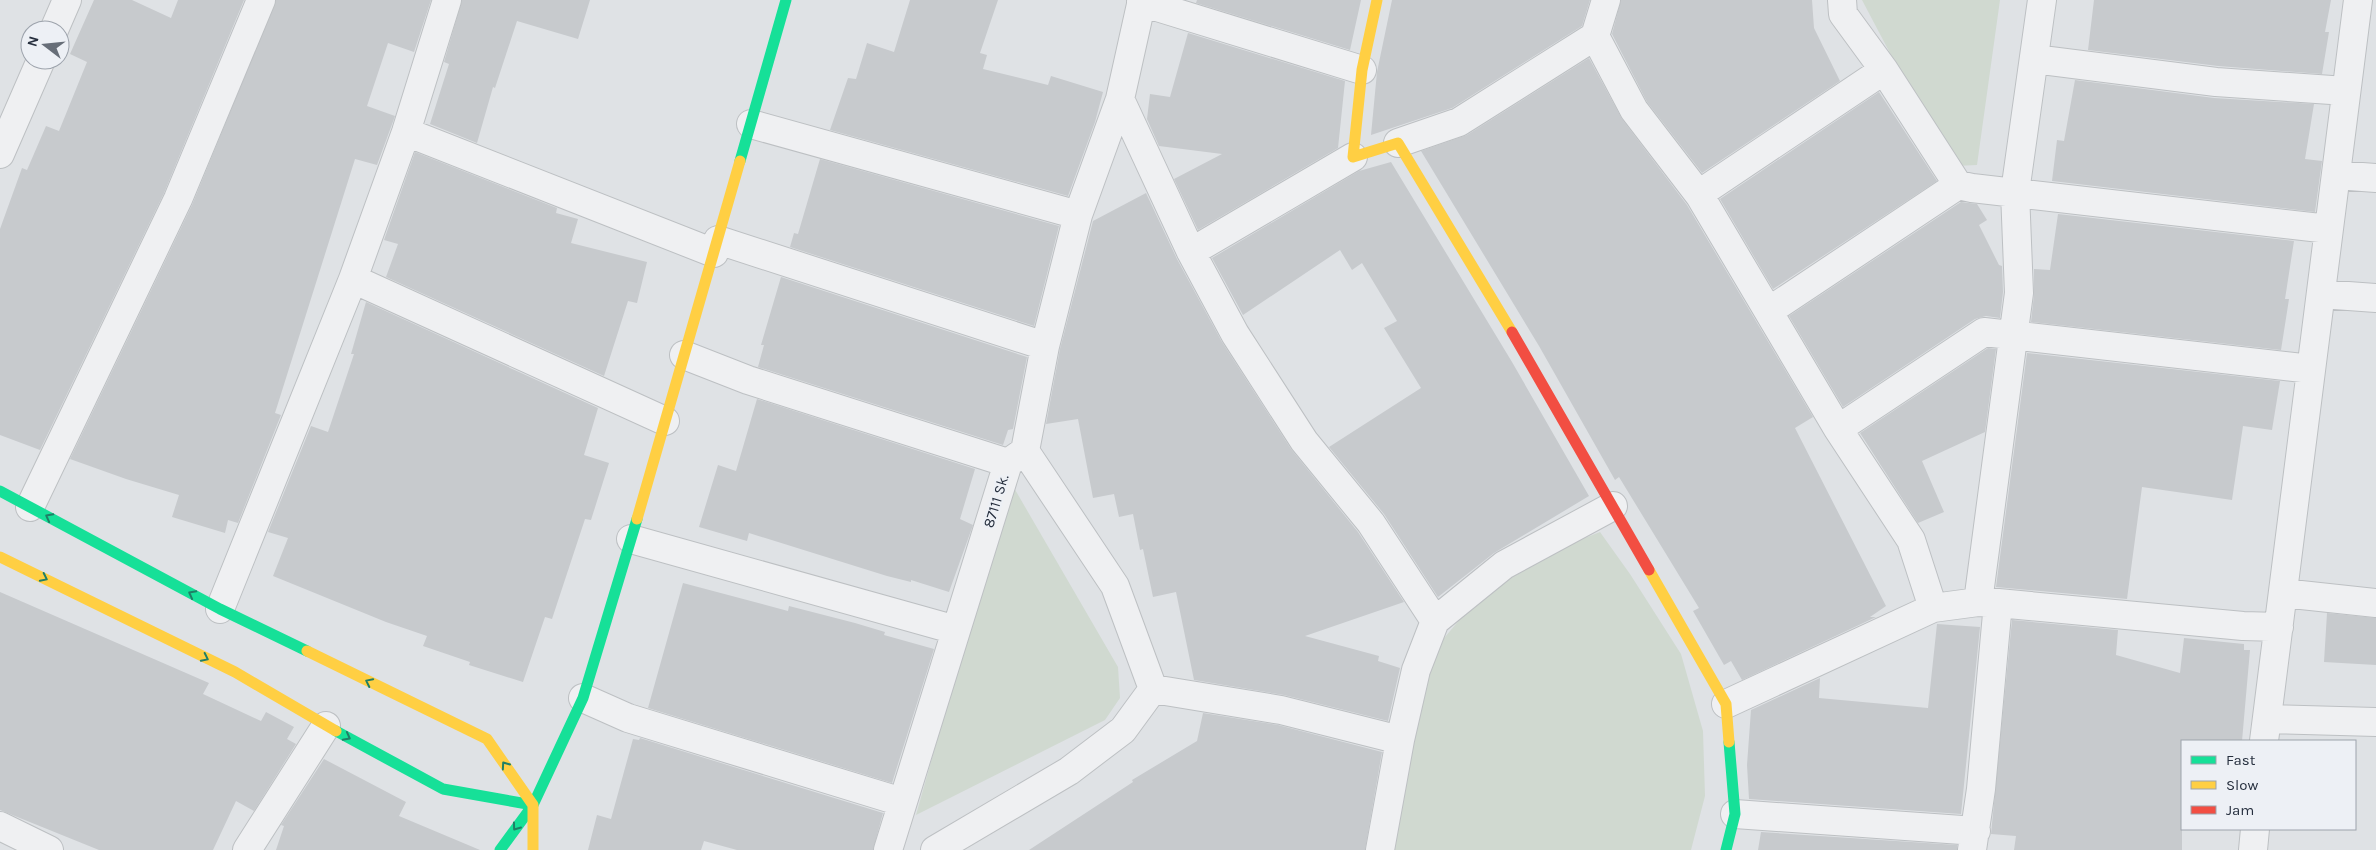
<svg xmlns="http://www.w3.org/2000/svg" width="2376" height="850" viewBox="0 0 2376 850" font-family="Karla,sans-serif">
	<rect width="100%" height="100%" fill="#dfe2e5"/>
	<path fill="#d0d9d0" d="M1862,0H2000L1977,165L1955,166L1930,129Z
		M1010,481L1118,667L1120,698L1105,720L916,815Z
		M1600,532L1630,574L1681,654L1703,731L1705,796L1691,850H1385L1435,649L1476,600L1534,558Z"/>
	<path fill="#c7cacd" d="M94,0H132L171,18L178,0H244L164,193L40,450L0,435V229L22,168L27,170L46,126L59,131L87,62L70,54Z
		M276,0H431L414,52L388,43L367,106L395,116L391,127L377,165L355,159L275,413L281,415L238,523L228,520L225,533L172,517L179,495L126,479L70,459L192,205Z
		M462,0H590L578,39L517,21L495,88L493,87L477,143L430,124L449,64L444,62Z
		M910,0H998L980,53L987,55L983,69L1048,85L1051,76L1103,92L1095,122L1068,196L830,130L848,78L856,79L867,43L894,52Z
		M1197,0H1361L1350,50L1196,3Z
		M1392,0H1590L1582,26L1452,108L1371,135L1377,72Z
		M1621,0H1812L1814,28L1840,81L1702,173L1647,102L1612,34Z
		M2094,0H2331L2325,32H2329L2322,74L2218,66L2088,50Z
		M1188,33L1345,81L1338,148L1198,230L1174,179L1222,154L1159,146L1147,119L1150,94L1170,97Z
		M1589,58L1622,119L1687,205L1813,417L1795,428L1886,606L1870,617H1876L1742,680L1731,661L1724,665L1693,611L1699,608L1619,477L1615,480L1539,346L1421,151L1467,135Z
		M2075,80L2214,98L2314,104L2305,159L2322,161L2315,212L2052,181L2057,140L2064,141Z
		M1879,92L1937,181L1773,289L1720,199Z
		M415,152L557,208L556,213L578,219L571,243L647,262L637,303L628,301L604,376L386,277L398,244L384,240Z
		M820,159L1059,226L1034,326L790,247L794,233L798,234Z
		M1391,162L1512,362L1589,496L1494,553L1438,597L1384,514L1329,447L1421,388L1384,328L1397,321L1362,263L1352,270L1340,250L1243,315L1212,258L1359,171Z
		M1146,193L1177,259L1222,342L1291,449L1358,532L1404,602L1305,636L1379,656L1378,661L1400,668L1388,721L1284,695L1194,680L1176,592L1153,597L1143,549L1140,550L1133,514L1119,517L1114,494L1093,498L1078,419L1046,424L1060,349L1093,221Z
		M1961,202L1977,204L1987,220L1979,225L1999,265L2002,266L2003,292L2000,318L1986,316L1975,319L1843,407L1789,316Z
		M2058,214L2294,241L2285,299H2289L2281,350L2031,322L2034,295V269L2050,270Z
		M781,277L1027,357L1013,429L1008,430L1003,445L758,367L764,345H761Z
		M366,302L598,408L584,455L609,463L591,520L585,519L552,619L545,617L523,682L469,665L470,662L423,646L427,636L386,622L273,576L288,538L268,532L311,426L328,432L354,354H351Z
		M1988,348L1996,349L1985,432L1922,461L1944,512L1918,523L1860,433Z
		M2027,353L2280,381L2272,430L2243,426L2232,500L2142,487L2127,599L1996,587Z
		M757,399L975,469L960,519L973,525L949,592L911,580V582L887,576L749,533L747,541L699,527L718,465L736,471Z
		M683,583L788,611L789,606L855,623L885,632L884,635L934,649L892,783L648,708Z
		M0,592L209,683L203,694L261,721L266,712L294,727L287,739L296,744L254,811L236,801L213,850H99L0,810Z
		M2327,613L2376,618V665L2324,662Z
		M2012,620L2118,630L2116,655L2180,673L2184,638L2244,644V650H2250L2242,741H2182V850H2014L2016,836L1991,834Z
		M1937,624L1980,627L1961,814L1749,799L1747,765L1751,710L1820,678L1819,698L1928,708Z
		M1203,713L1278,725L1382,752L1365,850H1029L1133,782L1132,780L1197,741Z
		M640,738L883,813L873,850H737L704,841L701,850H588L597,815L611,819L633,739L639,740Z
		M324,759L406,802L399,816L480,850H276L284,826L281,825Z
		M1761,832L1957,845V850H1758Z"/>
	<g fill="none" stroke-linecap="round" stroke-linejoin="round">
		<g stroke="#bdc0c3" stroke-width="30">
			<path id="street" d="M1842,0L1843,14L1884,70L1958,185L1972,188L2329,229
				M1141,2L1362,70
				M54,30L67,0
				M1595,36L1634,110L1700,196L1838,429L1911,540L1933,608
				M2034,59L2216,82L2346,91
				M1120,99L1191,252L1235,334L1304,441L1371,523L1435,621L1416,670L1400,740L1380,850
				M751,124L1078,215
				M406,132L714,253
				M1398,143L1459,122L1595,36L1606,0
				M0,154L41,60
				M2336,175L2376,178
				M1699,194L1884,70
				M718,240L1045,346
				M1191,252L1353,157
				M353,279L665,421
				M2321,294L2376,298
				M1769,311L1958,185
				M684,355L748,380L1008,463
				M1838,429L1984,332L2311,369
				M30,507L178,199L261,0
				M631,539L956,630
				M2283,593L2376,603
				M1998,603L2243,626L2279,627
				M220,609L353,279L406,132L447,0
				M1435,621L1504,565L1613,506
				M1153,689L1281,710L1400,740
				M583,698L628,718L902,802
				M1726,704L1933,608L1978,602
				M2267,719L2376,722
				M2264,741L2358,0
				M1735,814L1976,831
				M0,826L49,850
				M247,850L326,726
				M888,850L1008,463L1025,451L1045,346L1078,215L1120,99L1142,0
				M935,850L1069,771L1123,730L1153,689L1115,586L1025,451
				M1972,850L1981,789L1998,603L1978,602L2019,293L2015,192L2042,0
				M2253,850L2255,829"/>
		</g>
		<use href="#street" stroke="#eff0f2" stroke-width="28"/>
		<path stroke="#16e098" stroke-width="11" d="M740,161L786,0
			M0,491L220,609L307,651
			M336,731L443,789L533,805
			M500,850L533,805L583,698L637,519
			M1726,850L1735,814L1729,742"/>
		<path stroke="#ffcf43" stroke-width="11" d="M1377,0L1362,70L1353,157L1398,143L1512,332
			M637,519L740,161
			M0,557L235,672L336,731
			M1649,570L1726,704L1729,742
			M307,651L487,739L533,805V850"/>
		<path stroke="#f24e42" stroke-width="11" d="M1512,332L1649,570"/>
	</g>
	<defs><path id="oneway-chevron" d="M-2-3.5L2.5 0L-2 3.5" fill="none" stroke-width="1.6" stroke-linecap="round" stroke-linejoin="round" transform="scale(1.25)"/></defs>
	<g stroke="#1f7f66">
		<use href="#oneway-chevron" transform="translate(49 517) rotate(-152)"/>
		<use href="#oneway-chevron" transform="translate(44 578) rotate(26)"/>
		<use href="#oneway-chevron" transform="translate(192 594) rotate(-152)"/>
		<use href="#oneway-chevron" transform="translate(205 658) rotate(26)"/>
		<use href="#oneway-chevron" transform="translate(369 682) rotate(-154)"/>
		<use href="#oneway-chevron" transform="translate(347 737) rotate(28)"/>
		<use href="#oneway-chevron" transform="translate(505 765) rotate(-125)"/>
		<use href="#oneway-chevron" transform="translate(516 827) rotate(126)"/>
	</g>
	<g text-anchor="middle" dominant-baseline="central" stroke-width="4.5" stroke-linejoin="round" paint-order="stroke">
		<g font-size="15" fill="#262f3e" stroke="#edf0f5">
			<text transform="translate(996 501) rotate(-73)">87111 Sk.</text>
		</g>
	</g>
	<rect x="2181" y="740" width="175" height="90" fill="#edf0f5" stroke="#9da3ac"/>
	<rect x="2191" y="756" width="25" height="8" fill="#16e098" stroke="#9da3ac"/>
	<text x="2226" y="765" font-size="15" fill="#262f3e">Fast</text>
	<rect x="2191" y="781" width="25" height="8" fill="#ffcf43" stroke="#9da3ac"/>
	<text x="2226" y="790" font-size="15" fill="#262f3e">Slow</text>
	<rect x="2191" y="806" width="25" height="8" fill="#f24e42" stroke="#9da3ac"/>
	<text x="2226" y="815" font-size="15" fill="#262f3e">Jam</text>
	<g transform="translate(45 45) rotate(286)"><circle r="24" fill="#edf0f5" stroke="#9da3ac"/>
	<path d="M0-4L9 19L0 12L-9 19Z" fill="#676e78"/>
	<text y="-8" font-size="14" font-weight="bold" text-anchor="middle" fill="#262f3e">N</text>
	</g>
</svg>
